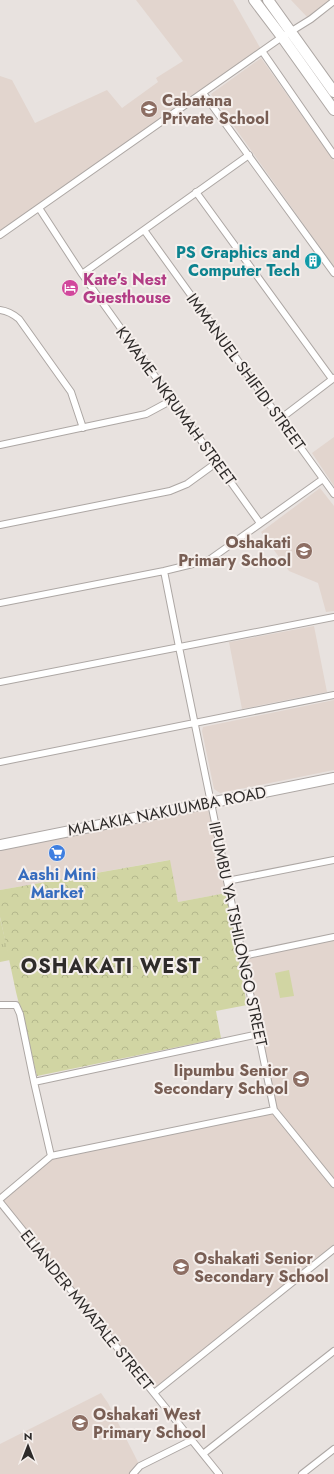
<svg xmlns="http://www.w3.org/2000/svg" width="334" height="1474" viewBox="0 0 334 1474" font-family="Jost,sans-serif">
	<defs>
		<pattern id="grass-tufts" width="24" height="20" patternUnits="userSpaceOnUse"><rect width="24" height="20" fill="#d1d5a3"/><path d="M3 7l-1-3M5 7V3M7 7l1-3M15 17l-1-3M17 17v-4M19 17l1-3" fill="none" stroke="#b4b78c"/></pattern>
		<pattern id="park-crowns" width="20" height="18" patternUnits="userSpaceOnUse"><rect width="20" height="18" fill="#d1d5a3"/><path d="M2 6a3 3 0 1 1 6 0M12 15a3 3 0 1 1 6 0" fill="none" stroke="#b4b78c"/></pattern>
	</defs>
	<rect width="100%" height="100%" fill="#e8e2df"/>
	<path fill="#e2d5ce" d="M136,0H233L262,51L0,235V76L12,80L35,123L107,90L122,108L158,82L156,78L183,61Z
		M291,0H332L308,18Z
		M261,58L334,161V267L211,94Z
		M334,437V486L312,453Z
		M320,488L334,506V611L326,612L318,583L289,571L261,532Z
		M314,626L327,692L242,709L229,642Z
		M334,700V770L220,793L214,789L202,731L203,727Z
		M208,807L226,893L178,902L169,860L0,890V850Z
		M334,937V1249L154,1393L0,1199L51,1156L274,1110L243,956Z
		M101,1393L108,1403L140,1466L133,1474H0V1444Z"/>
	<path fill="url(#grass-tufts)" d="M0,918L10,960L0,962Z"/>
	<path fill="url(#park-crowns)" d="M170,860L178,902L226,893L247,1005L216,1011L221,1038L37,1076L16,992L0,917V890Z"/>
	<path fill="#d1d5a3" d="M289,970L294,996L280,998L275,973Z"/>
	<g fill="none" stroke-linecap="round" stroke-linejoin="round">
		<g stroke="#ada7a4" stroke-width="8">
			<path id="minor" d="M262,51L334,155
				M203,93L334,273
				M196,192L332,379
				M39,208L82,274L260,523
				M144,230L334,494
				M0,235L282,37L311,19L334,1
				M82,274L249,155
				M0,310C8,311 13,314 19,319L71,392L83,428
				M280,419L334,378
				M0,445L146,414L172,400
				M0,525L170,491L187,484L216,463
				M164,571L179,647L274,1110L334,1184
				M0,603L164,571L209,560L323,479
				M0,682L334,617
				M0,762L334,695
				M227,881L334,860
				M243,956L334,937
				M0,1005H16L20,1014L34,1082
				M51,1156L34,1082L259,1034
				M0,1199L51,1156L274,1110
				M0,1202L219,1474
				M154,1393L334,1249
				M203,1454L334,1351
				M133,1474L140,1466L192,1440
				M302,1474L334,1449"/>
		</g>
		<g stroke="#ada7a4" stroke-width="12">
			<path id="primary" d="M254,0L282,37L334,110
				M268,0L334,92
				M0,845L334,778"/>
		</g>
		<use href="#minor" stroke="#fff" stroke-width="6"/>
		<use href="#primary" stroke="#fff" stroke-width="10"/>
	</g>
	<defs>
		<g id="school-disc" transform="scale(0.9)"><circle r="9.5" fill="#8d6e63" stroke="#f5efec"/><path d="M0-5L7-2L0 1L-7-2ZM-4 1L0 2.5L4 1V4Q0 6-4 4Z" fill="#fff"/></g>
		<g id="building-disc" transform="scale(0.9)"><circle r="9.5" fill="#0f9aa8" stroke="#f5efec"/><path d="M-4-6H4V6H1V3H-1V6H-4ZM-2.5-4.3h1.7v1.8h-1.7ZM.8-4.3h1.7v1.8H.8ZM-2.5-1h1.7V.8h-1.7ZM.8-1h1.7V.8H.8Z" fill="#fff"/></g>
		<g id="hotel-disc" transform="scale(0.9)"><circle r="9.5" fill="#d1479c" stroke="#f5efec"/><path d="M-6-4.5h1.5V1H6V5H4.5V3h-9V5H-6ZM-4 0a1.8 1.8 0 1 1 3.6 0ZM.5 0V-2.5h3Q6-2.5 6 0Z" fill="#fff"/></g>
		<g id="supermarket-disc" transform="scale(0.9)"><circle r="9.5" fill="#3f7fe0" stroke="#f5efec"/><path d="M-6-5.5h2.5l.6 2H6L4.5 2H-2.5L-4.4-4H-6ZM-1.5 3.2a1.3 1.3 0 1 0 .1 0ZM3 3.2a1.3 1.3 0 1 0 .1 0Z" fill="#fff"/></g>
	</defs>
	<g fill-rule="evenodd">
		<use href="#school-disc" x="149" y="109"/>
		<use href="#building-disc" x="313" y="261"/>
		<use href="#hotel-disc" x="70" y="288"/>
		<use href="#school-disc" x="304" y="551"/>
		<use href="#supermarket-disc" x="57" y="853"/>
		<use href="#school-disc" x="301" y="1079"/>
		<use href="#school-disc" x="181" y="1267"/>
		<use href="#school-disc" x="80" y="1423"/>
	</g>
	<g text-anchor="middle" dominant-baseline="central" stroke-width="4" stroke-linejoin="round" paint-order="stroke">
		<g font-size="16" font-weight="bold" fill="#785e54" stroke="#f5efec" text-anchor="start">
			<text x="162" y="100">Cabatana<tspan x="162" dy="18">Private School</tspan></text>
			<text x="291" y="542" text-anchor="end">Oshakati<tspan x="291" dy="18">Primary School</tspan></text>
			<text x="288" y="1070" text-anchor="end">Iipumbu Senior<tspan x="288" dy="18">Secondary School</tspan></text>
			<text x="194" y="1258">Oshakati Senior<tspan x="194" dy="18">Secondary School</tspan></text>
			<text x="93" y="1414">Oshakati West<tspan x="93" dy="18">Primary School</tspan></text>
		</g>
		<g font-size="16" font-weight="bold" fill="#0d838f" stroke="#f5efec" text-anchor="end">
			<text x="300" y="252">PS Graphics and<tspan x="300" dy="18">Computer Tech</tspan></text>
		</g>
		<g font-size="16" font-weight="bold" fill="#b23c85" stroke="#f5efec" text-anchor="start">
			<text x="83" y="279">Kate's Nest<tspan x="83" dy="18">Guesthouse</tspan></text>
		</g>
		<g font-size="16" fill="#2e2b2a" stroke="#f5efec">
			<text transform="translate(246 372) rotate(54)">IMMANUEL SHIFIDI STREET</text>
			<text transform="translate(176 406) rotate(54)">KWAME NKRUMAH STREET</text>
			<text transform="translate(167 811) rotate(-11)">MALAKIA NAKUUMBA ROAD</text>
			<text transform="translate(238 934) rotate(78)">IIPUMBU YA TSHILONGO STREET</text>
			<text transform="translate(87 1310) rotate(51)">ELIANDER MWATALE STREET</text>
		</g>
		<g font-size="16" font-weight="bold" fill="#366cbe" stroke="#f5efec">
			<text x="57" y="874">Aashi Mini<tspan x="57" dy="18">Market</tspan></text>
		</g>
		<g font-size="20" font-weight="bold" letter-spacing="1" fill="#2e2b2a" stroke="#f5efec">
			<text x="111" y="966">OSHAKATI WEST</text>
		</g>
	</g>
	<g transform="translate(28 1446)" stroke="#f5efec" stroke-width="3" paint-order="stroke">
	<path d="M0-3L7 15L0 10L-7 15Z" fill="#2e2b2a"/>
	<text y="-6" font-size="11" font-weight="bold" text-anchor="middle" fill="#2e2b2a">N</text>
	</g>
</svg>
